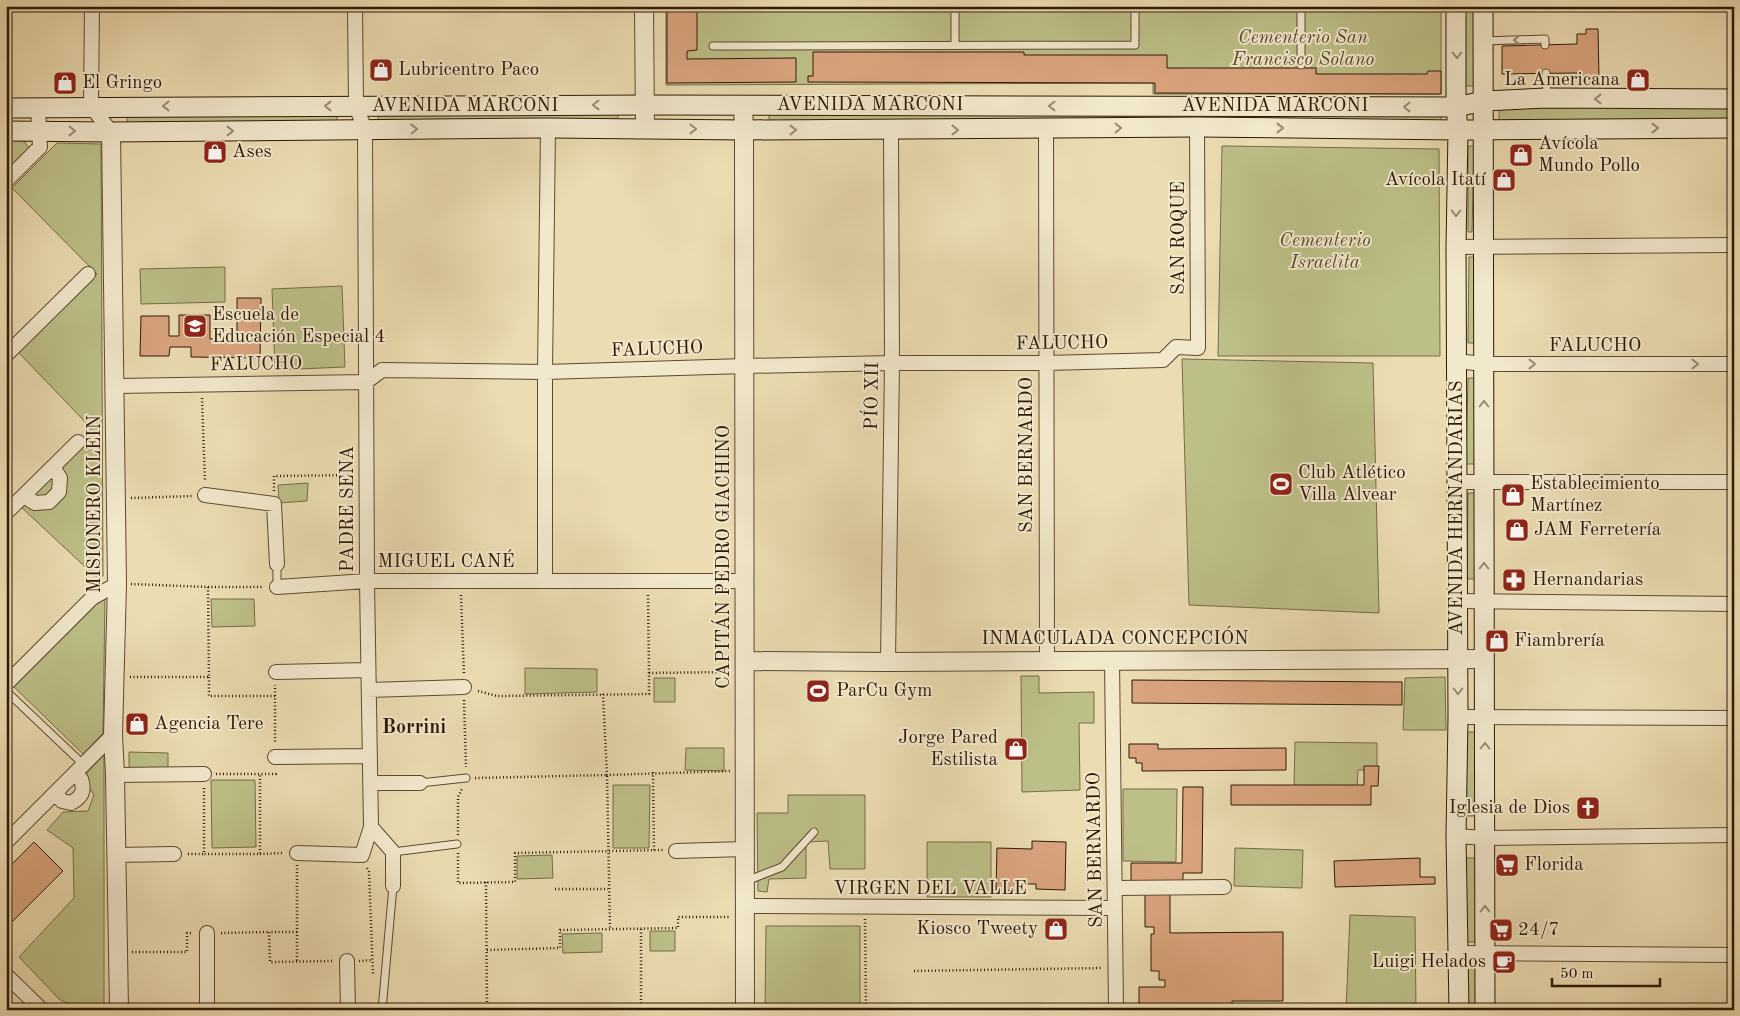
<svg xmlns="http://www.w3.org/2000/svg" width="1740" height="1016" viewBox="0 0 1740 1016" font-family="'Old Standard TT',serif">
	<rect width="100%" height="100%" fill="#ebdcb1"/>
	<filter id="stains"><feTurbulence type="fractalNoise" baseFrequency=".004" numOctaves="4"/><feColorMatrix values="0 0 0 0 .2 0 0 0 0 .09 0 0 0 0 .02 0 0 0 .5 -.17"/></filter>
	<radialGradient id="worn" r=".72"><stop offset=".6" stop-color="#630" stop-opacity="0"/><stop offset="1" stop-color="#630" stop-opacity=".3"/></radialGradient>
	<path fill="#bdbf88" stroke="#766c47" d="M666,6H1441V94H1153V83L666,85Z
		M1462,6H1478L1477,86H1461Z
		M1734,106V120L1499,122V108Z
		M769,113H1441V121L769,122Z
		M378,114H618V122H378Z
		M337,115V123L127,125V116Z
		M6,138H22L29,148L6,171Z
		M57,143L101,144L103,576H95L21,507L89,439L91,428L18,352L97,274L12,188Z
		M1222,146L1439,149L1440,356H1218Z
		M1468,146H1474L1472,232H1468Z
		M1469,257H1479L1478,343H1468Z
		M225,267V302L141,304L140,269Z
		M342,286L345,367L275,370L272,289Z
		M1182,359L1373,363L1379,613L1189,605Z
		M1468,378H1477L1476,464H1466Z
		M308,483L307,501L279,503L278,485Z
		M1468,493H1478L1477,579H1467Z
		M105,596L103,733L83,754L14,687Z
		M211,599H254L255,626L212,627Z
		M525,668L597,669V692L525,694Z
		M1021,676H1039V693L1094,692V723H1079L1080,790L1022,792Z
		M1445,677L1446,730H1403L1405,678Z
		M654,678H675V702H654Z
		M1466,732H1475L1476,816H1467Z
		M1295,742L1377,743V770H1358L1357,789L1294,787Z
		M686,748H724V771L685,770Z
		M129,752L168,753V770H129Z
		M104,755V1010H85L60,1000L19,957L74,898L73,848L47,830L63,812L88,811L94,795L83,777Z
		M211,780H255L256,847L212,848Z
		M613,785H650L649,848H613Z
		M1123,789H1177L1176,862L1123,861Z
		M788,795H865V869H830L828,841L806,842V878L769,879L767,892L758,891L757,813H788Z
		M927,842H991V897H927Z
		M1235,848L1303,850L1302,888L1234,886Z
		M552,855L553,878L517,879V856Z
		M1466,858H1475L1476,942H1467Z
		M1350,915L1415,917L1416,1010H1346Z
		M766,926H860V1010H765Z
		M650,931H675V951H650Z
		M602,933V952L563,953L562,934Z
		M1467,963H1476L1477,1010H1468Z"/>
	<path fill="#daa47e" stroke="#2f1906" d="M667,6H697V50L687,51V59L796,58V82L667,83Z
		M1586,29H1598L1599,77H1594V79L1578,80L1577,73L1502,74V46L1577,44V34H1586Z
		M813,52H1024V55H1167V68H1316V74H1427L1428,71H1441V94L1155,93V83L808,82V76H813Z
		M237,298H261L260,358L191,357V347H170L169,356H140L141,316H169V336H179V315H210V339L237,340Z
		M1132,680L1402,682V705L1132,703Z
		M1129,744H1158V749L1286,748V770L1142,771V763H1136V758H1129Z
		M1364,766H1379L1378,786H1371V805H1231V785H1364Z
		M1183,787H1203L1202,873H1183V881H1131V863H1182Z
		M1032,841L1066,842L1065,890L1036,889V884H1017L1016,891L996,890L997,848L1032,849Z
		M34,842L63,871L6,928V870Z
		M1420,858V877H1435V884L1335,887L1334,861Z
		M1170,892V933L1283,932V1001H1232V1010H1139V987H1165V980H1159V971H1151V934H1154V927H1145V893Z"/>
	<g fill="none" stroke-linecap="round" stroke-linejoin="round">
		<g stroke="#5e4a31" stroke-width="9">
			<path id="service" d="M955,6V45
				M1301,6V65
				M1484,41L1545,39V45
				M713,46L1135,45V6
				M1546,73L1547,98
				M277,564V587
				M6,691L84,765
				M420,783L466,778
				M393,852L457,844
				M746,879L754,878L782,867L814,832
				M382,1010L393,886"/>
		</g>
		<g stroke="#5e4a31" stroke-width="16">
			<path id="minor" d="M92,6L91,106L111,132
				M355,6L356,106L365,130L367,581L371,827L393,852V886
				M1046,129L1047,660
				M6,181L40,147L38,108
				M1456,247L1734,245
				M6,355L88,274
				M1456,361L1484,364H1734
				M116,386L366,382L382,370L545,372L745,366L892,363H1046L1163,360L1176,347L1198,348L1197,127
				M1457,482H1734
				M205,495L274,504L277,564
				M24,496L35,503L49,502L59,492L60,478L53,467
				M6,513L78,442
				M545,581V372L548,128
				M277,587L367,581H745
				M1457,601L1734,604
				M1112,659L1116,1010
				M888,662L892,363L891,130
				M276,672L368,670
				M6,684L92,598L117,584
				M369,690L464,687
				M1458,717L1734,718
				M275,757L370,756
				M115,775L204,774
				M370,783H420
				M56,793L62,801L71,803C82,797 85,791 81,779L74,775
				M1456,836L1485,838L1734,835
				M6,842L113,735
				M676,851L745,849
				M297,853L362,855L371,827
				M116,855L174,854
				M1115,888L1224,887
				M745,906L1115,908
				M207,933V1010
				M1459,953L1734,955
				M347,961L348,1010
				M6,975L42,1010"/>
		</g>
		<g stroke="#5e4a31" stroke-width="20">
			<path id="tertiary" d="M644,6L645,129
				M743,105L744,130L745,1010
				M111,132L117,584L113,735L115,775L119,1010
				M745,661L888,662L1484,659"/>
		</g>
		<g stroke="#2f1906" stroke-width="21">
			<path id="secondary" d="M1456,6V107L1458,130L1456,247L1458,717L1456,836L1459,1010
				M1483,6L1485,1010
				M6,108L645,105L1456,107L1484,101L1547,98L1734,99
				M6,131L111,132L548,128L744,130L1197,127L1458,130L1734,128"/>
		</g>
		<path stroke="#2f1906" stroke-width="2.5" stroke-dasharray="1 2.5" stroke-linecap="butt" d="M202,398L205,482
			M274,491V476L353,475
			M131,498L193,496
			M131,584L208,587H263
			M461,595L464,675
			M648,595L649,673
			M130,677H209L208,587
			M209,677V696H275V743
			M478,691L497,696L649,694V673L729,672
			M603,694L607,775L730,771
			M275,696V685
			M464,700L466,767
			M653,772L654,850
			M216,774H276V771
			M475,778L607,775L610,929
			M204,788V854H260V774
			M458,835V797L462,789
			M458,853V883L515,882V853L663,850
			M188,854H204
			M260,854L283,853
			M297,865V962
			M367,868L369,872L373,975
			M486,882L487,1010
			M555,889H608
			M865,919L866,1010
			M641,929V1010
			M297,932H269L270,962L334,961
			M221,933L269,932
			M487,950L560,948V930L678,928V917H729
			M132,952H187V933H193
			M359,961L373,960
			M914,971L1102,968"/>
		<use href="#service" stroke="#f2e8cc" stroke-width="7"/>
		<use href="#minor" stroke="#f2e8cc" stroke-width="14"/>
		<use href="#tertiary" stroke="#f2e8cc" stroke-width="18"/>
		<use href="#secondary" stroke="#f2e8cc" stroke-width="19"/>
	</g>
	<defs><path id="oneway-chevron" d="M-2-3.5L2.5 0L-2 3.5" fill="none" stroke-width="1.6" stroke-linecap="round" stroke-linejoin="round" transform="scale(1.25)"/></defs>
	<g stroke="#9a8b73">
		<use href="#oneway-chevron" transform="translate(1517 40) rotate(178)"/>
		<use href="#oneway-chevron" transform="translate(1457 55) rotate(90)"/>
		<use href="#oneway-chevron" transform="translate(1598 99) rotate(-180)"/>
		<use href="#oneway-chevron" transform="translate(596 105) rotate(180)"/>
		<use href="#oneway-chevron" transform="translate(166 106) rotate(-180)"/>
		<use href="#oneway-chevron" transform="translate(328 106) rotate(-180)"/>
		<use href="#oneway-chevron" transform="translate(1052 106) rotate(-180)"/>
		<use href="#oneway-chevron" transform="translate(1407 107) rotate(-180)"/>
		<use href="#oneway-chevron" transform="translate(1118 128) rotate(-1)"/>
		<use href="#oneway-chevron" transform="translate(1280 128)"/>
		<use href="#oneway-chevron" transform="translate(1655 128)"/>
		<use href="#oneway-chevron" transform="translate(414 129) rotate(-1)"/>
		<use href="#oneway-chevron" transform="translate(693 129) rotate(1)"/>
		<use href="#oneway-chevron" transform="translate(793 130)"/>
		<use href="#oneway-chevron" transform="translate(955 130)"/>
		<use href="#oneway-chevron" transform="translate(72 131) rotate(1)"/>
		<use href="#oneway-chevron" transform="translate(230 131)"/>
		<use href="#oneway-chevron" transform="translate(1456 213) rotate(91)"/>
		<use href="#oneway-chevron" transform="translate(1532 364)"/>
		<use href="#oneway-chevron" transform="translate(1695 364)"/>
		<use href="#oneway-chevron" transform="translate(1484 404) rotate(-90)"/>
		<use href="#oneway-chevron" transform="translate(1484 566) rotate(-90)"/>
		<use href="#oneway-chevron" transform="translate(1458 691) rotate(90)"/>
		<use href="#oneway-chevron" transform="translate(1485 746) rotate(-90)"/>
		<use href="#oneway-chevron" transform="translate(1485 909) rotate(-90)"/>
	</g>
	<defs>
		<g id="shop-square" transform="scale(1.25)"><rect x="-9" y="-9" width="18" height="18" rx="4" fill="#8f2418" stroke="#f2e8cc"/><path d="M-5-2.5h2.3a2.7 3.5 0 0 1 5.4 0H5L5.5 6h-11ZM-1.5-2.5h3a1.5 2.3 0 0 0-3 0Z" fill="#fff"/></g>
		<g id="school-square" transform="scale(1.25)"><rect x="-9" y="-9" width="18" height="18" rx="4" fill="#8f2418" stroke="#f2e8cc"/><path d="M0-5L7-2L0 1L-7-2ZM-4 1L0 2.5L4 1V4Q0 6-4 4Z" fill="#fff"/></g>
		<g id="stadium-square" transform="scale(1.25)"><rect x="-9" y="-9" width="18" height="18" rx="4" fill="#8f2418" stroke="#f2e8cc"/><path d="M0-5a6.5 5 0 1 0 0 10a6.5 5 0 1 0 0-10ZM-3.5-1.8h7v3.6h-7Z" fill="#fff"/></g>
		<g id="pharmacy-square" transform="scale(1.25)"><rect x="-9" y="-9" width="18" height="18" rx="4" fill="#8f2418" stroke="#f2e8cc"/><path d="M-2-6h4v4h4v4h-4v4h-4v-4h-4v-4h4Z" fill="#fff"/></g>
		<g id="church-square" transform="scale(1.25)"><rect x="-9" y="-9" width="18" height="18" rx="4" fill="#8f2418" stroke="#f2e8cc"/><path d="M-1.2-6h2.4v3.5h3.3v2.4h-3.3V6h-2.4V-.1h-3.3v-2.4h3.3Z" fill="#fff"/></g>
		<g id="supermarket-square" transform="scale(1.25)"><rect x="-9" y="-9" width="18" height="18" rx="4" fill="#8f2418" stroke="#f2e8cc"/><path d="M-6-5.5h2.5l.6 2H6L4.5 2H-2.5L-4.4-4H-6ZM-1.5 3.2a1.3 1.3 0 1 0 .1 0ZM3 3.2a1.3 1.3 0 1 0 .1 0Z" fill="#fff"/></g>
		<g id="cafe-square" transform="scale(1.25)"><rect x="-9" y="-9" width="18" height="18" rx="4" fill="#8f2418" stroke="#f2e8cc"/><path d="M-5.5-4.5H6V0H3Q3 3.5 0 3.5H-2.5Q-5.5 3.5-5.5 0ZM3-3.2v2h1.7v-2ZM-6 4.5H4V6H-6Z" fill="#fff"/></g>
	</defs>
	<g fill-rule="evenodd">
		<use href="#shop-square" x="381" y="70"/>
		<use href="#shop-square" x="1638" y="80"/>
		<use href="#shop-square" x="65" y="83"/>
		<use href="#shop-square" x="215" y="152"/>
		<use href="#shop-square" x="1521" y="155"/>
		<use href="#shop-square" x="1504" y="180"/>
		<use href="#school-square" x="195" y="326"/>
		<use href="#stadium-square" x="1281" y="484"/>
		<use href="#shop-square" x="1513" y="495"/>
		<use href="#shop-square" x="1517" y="530"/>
		<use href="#pharmacy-square" x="1514" y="580"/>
		<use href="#shop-square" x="1497" y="641"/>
		<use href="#stadium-square" x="818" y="691"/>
		<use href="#shop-square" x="137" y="724"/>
		<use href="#shop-square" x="1016" y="749"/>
		<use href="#church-square" x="1588" y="808"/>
		<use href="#supermarket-square" x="1507" y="865"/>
		<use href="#shop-square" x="1056" y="929"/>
		<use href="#supermarket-square" x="1501" y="930"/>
		<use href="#cafe-square" x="1504" y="962"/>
	</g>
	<g text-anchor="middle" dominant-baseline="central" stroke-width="4" stroke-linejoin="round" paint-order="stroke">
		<g font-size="19" font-style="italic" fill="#5a4b2d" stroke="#f2e8cc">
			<text x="1303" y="38">Cementerio San<tspan x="1303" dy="22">Francisco Solano</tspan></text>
			<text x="1325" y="241">Cementerio<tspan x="1325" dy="22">Israelita</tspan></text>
		</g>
		<g font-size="19" fill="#2f1906" stroke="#f2e8cc" text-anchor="start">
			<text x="398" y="70">Lubricentro Paco</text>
			<text x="1620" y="80" text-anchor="end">La Americana</text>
			<text x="82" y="83">El Gringo</text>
			<text x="1538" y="144">Avícola<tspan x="1538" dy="22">Mundo Pollo</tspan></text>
			<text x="232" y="152">Ases</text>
			<text x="1486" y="180" text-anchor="end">Avícola Itatí</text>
			<text x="212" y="315">Escuela de<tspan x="212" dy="22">Educación Especial 4</tspan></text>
			<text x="1298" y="473">Club Atlético<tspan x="1298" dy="22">Villa Alvear</tspan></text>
			<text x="1530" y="484">Establecimiento<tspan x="1530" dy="22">Martínez</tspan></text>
			<text x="1534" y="530">JAM Ferretería</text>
			<text x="1532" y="580">Hernandarias</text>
			<text x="1514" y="641">Fiambrería</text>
			<text x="836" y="691">ParCu Gym</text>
			<text x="154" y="724">Agencia Tere</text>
			<text x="998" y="738" text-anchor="end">Jorge Pared<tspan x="998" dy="22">Estilista</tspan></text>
			<text x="1570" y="808" text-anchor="end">Iglesia de Dios</text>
			<text x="1524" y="865">Florida</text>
			<text x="1038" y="929" text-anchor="end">Kiosco Tweety</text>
			<text x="1518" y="930">24/7</text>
			<text x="1486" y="962" text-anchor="end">Luigi Helados</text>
		</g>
		<g font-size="19" fill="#2f1906" stroke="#f2e8cc">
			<text x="870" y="105">AVENIDA MARCONI</text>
			<text x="465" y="106">AVENIDA MARCONI</text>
			<text x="1275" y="106">AVENIDA MARCONI</text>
			<text transform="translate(1179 238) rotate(-90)">SAN ROQUE</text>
			<text transform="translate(1062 344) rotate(-1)">FALUCHO</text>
			<text x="1595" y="346">FALUCHO</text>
			<text transform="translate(657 350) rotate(-2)">FALUCHO</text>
			<text transform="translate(256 365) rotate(-1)">FALUCHO</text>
			<text transform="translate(873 396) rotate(-89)">PÍO XII</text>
			<text transform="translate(1027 455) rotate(-90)">SAN BERNARDO</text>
			<text transform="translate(95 504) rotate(-90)">MISIONERO KLEIN</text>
			<text transform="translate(1457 508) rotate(-90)">AVENIDA HERNANDARIAS</text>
			<text transform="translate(348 509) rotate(-90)">PADRE SENA</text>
			<text transform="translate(724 557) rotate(-90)">CAPITÁN PEDRO GIACHINO</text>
			<text x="446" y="562">MIGUEL CANÉ</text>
			<text x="1115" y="639">INMACULADA CONCEPCIÓN</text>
			<text transform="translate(1096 850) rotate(-91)">SAN BERNARDO</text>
			<text x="930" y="889">VIRGEN DEL VALLE</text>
		</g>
		<g font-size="20" font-weight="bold" fill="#2f1906" stroke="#f2e8cc">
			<text x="414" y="728">Borrini</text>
		</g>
	</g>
	<rect width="1740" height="1016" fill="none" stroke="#ebdcb1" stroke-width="25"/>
	<rect x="8" y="8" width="1725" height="1001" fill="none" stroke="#2f1906" stroke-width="2.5"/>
	<rect x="12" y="12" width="1715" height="991" fill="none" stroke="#2f1906"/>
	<path d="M1552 978v8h108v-8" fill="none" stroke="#2f1906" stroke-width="2.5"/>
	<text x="1560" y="978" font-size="15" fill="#2f1906" stroke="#f2e8cc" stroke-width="4" paint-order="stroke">50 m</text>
	<rect width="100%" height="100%" filter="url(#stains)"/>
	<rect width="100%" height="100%" fill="url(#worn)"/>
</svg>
